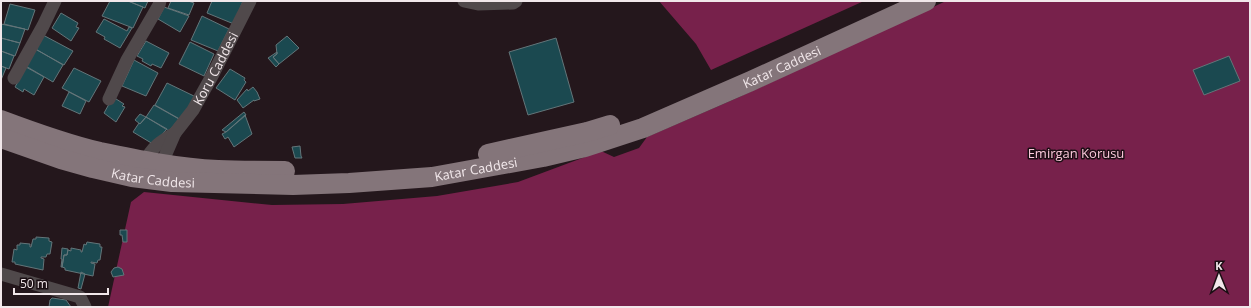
<svg xmlns="http://www.w3.org/2000/svg" width="1251" height="308" viewBox="0 0 1251 308" font-family="'Open Sans',sans-serif">
	<rect width="100%" height="100%" fill="#24171c"/>
	<path fill="#77214b" d="M659,1H864L711,70L696,44Z
		M946,1H1250V307H108L131,202L144,192L272,205L343,204L437,196L518,182L601,151L614,157L639,148L647,137L737,98Z"/>
	<path fill="#1b4950" stroke="#637579" d="M110,1H128L143,7L133,28L102,16Z
		M128,1H148L145,8Z
		M171,1H188L194,3L189,15L168,8Z
		M212,1H243L234,24L207,13Z
		M10,4L35,10L28,30L4,24Z
		M164,7L189,16L180,32L158,19Z
		M61,13L78,23L76,27L79,28L71,41L52,28Z
		M202,16L229,29L218,51L191,40Z
		M104,19L127,31L129,27L132,28L120,48L104,39L105,37L96,32Z
		M1,24L25,29L20,43L1,38Z
		M43,35L73,51L64,65L35,49Z
		M287,36L299,48L279,64L273,57L277,54L276,45Z
		M1,38L20,43L15,56L1,51Z
		M556,38L574,102L528,115L509,52Z
		M146,41L169,53L161,68L152,64L151,66L142,61L143,59L137,56Z
		M190,42L214,54L204,76L179,64Z
		M34,48L63,65L53,82L24,65Z
		M1,51L14,56L9,69L1,66Z
		M277,52V54L273,57L279,64L276,67L268,58Z
		M1229,56L1240,81L1204,95L1193,70Z
		M134,60L158,73L146,96L122,86Z
		M1,66L6,68L1,80Z
		M26,67L44,77L34,95L24,89L23,92L15,87Z
		M74,68L101,81L89,102L62,88Z
		M230,69L245,78L244,80L246,82L235,100L216,88Z
		M167,83L196,97L183,121L155,105Z
		M253,87L257,92L260,99L254,101V100L243,108L237,100L247,89L248,91Z
		M69,92L86,101L80,114L62,106Z
		M113,97L124,104L122,106L125,107L116,122L104,113Z
		M154,105L179,119L169,131L146,117Z
		M244,112L246,115L226,132L222,130Z
		M140,114L146,117L140,124L135,120Z
		M245,115L252,134L234,147L228,137L225,139L222,134L226,132Z
		M146,117L167,129L153,144L133,132L139,123L140,124Z
		M300,146L301,156L302,158H295L292,147Z
		M120,230H127V242H123L122,235H120Z
		M36,237L49,238V241L52,242L50,254H47L46,257H41V258L44,259L43,270L15,264V262H12L14,249L17,250V245H20V243L30,244V247H31L33,239H36Z
		M87,242L100,244V247H102L100,260H98L97,263L91,262V263L95,264L93,276L65,270V268L62,267L64,255H67L68,250L71,251V248L81,250V252H82L84,244L86,245Z
		M62,248L68,249L67,255H64L62,267H61L62,259H61Z
		M118,267L122,269L124,275L113,277L111,272L114,268Z
		M81,272L85,274L81,289L78,288Z
		M52,298L66,300L71,307H49L50,300Z"/>
	<g fill="none" stroke-linecap="round" stroke-linejoin="round">
		<g stroke="#50494b" stroke-width="13">
			<path d="M464,1L478,4L513,3L516,1"/>
			<path d="M14,78L43,26L55,1"/>
			<path d="M109,99L127,60L159,5L160,1"/>
			<path d="M146,161C151,147 163,140 175,133"/>
			<path id="s1" d="M162,163L175,133L193,110L212,76L250,1"/>
			<path d="M1,274L80,297L85,307"/>
		</g>
		<g stroke="#84757a" stroke-width="20">
			<path d="M1,120C33,132 66,144 100,152C138,160 178,168 218,170C240,171 262,171 285,171"/>
			<path id="s2" d="M1,138L61,159L93,168L132,177L172,182L293,185L349,183L432,177L543,157L585,147L643,128L751,81L926,1"/>
			<path d="M488,154L587,132L610,125"/>
		</g>
	</g>
	<g text-anchor="middle" dominant-baseline="central" stroke-width="3" stroke-linejoin="round" paint-order="stroke">
		<g font-size="13" fill="#f1e7ea" stroke="#1a0e13">
			<text stroke="none"><textPath href="#s2" startOffset="806">Katar Caddesi</textPath></text>
			<text stroke="none"><textPath href="#s1" startOffset="109">Koru Caddesi</textPath></text>
			<text stroke="none"><textPath href="#s2" startOffset="482">Katar Caddesi</textPath></text>
			<text stroke="none"><textPath href="#s2" startOffset="158">Katar Caddesi</textPath></text>
		</g>
		<g font-size="13" fill="#fbc8db" stroke="#1a0e13">
			<text x="1076" y="153">Emirgan Korusu</text>
		</g>
	</g>
	<rect width="1251" height="308" fill="none" stroke="#f1e7ea" stroke-width="4"/>
	<g transform="translate(1219 276) rotate(359)" stroke="#1a0e13" stroke-width="3" paint-order="stroke">
	<path d="M0-3L7 15L0 10L-7 15Z" fill="#f1e7ea"/>
	<text y="-6" font-size="11" font-weight="bold" text-anchor="middle" fill="#f1e7ea">K</text>
	</g>
	<path d="M14 288v6h94v-6" fill="none" stroke="#f1e7ea" stroke-width="2"/>
	<text x="20" y="288" font-size="12" fill="#f1e7ea" stroke="#1a0e13" stroke-width="3" paint-order="stroke">50 m</text>
</svg>
